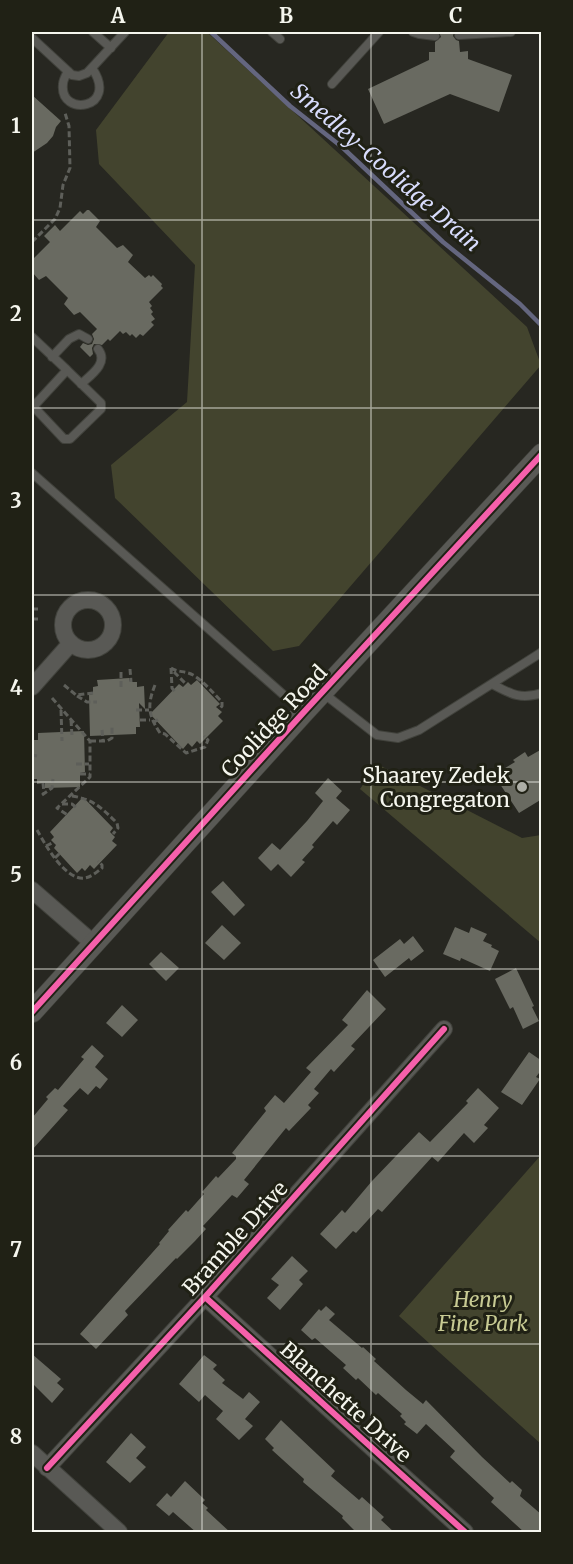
<svg xmlns="http://www.w3.org/2000/svg" width="573" height="1564" viewBox="0 0 573 1564" font-family="Merriweather,serif">
	<rect width="100%" height="100%" fill="#272721"/>
	<path fill="#43442e" d="M169,32H207L527,327L541,365L299,646L273,651L115,498L111,465L187,402L195,265L99,164L96,130Z
		M377,764L522,838L541,835V943L360,789Z
		M541,1155V1444L399,1316Z"/>
	<g fill="none" stroke-linecap="round" stroke-linejoin="round">
		<path stroke="#64667f" stroke-width="4.5" d="M211,32L290,106L342,147L443,242L520,304L542,326"/>
	</g>
	<path fill="#696a61" d="M439,32H454L453,36L456,40L459,41L460,52L468,51V59L512,75L499,112L450,94L384,124L368,89L429,60V52H435V42L441,37Z
		M32,95L61,121L56,127L53,136L47,143L32,153Z
		M87,210H89L100,221L96,227L117,248L123,245L133,255L128,262L145,278L149,275L151,277L153,275L162,284L161,286L163,288L149,302L152,306L150,308L153,312L151,314L155,319L151,322L154,325L143,336L140,334L136,338L132,334L130,336L126,332L123,334L120,331L110,341L108,339L102,345L94,344L92,348L93,354L90,357L80,347L83,343L88,345L92,344L94,339L92,334L97,329L80,312L74,315L64,304L68,298L46,276L39,280L32,272V260L50,242L44,236L55,225L60,231L80,211L83,214Z
		M129,678L130,682H137V687L144,686L145,709L139,703L140,727H136V734L90,736L89,695L93,694V687L98,686L97,680Z
		M197,680L220,704L216,707L222,712L218,716L223,721L200,744L197,741L192,747L188,743L183,749L150,714L179,684L183,687L188,682L191,685Z
		M84,731L85,772L80,773V787L45,788V783L37,784V779H32V748H33V740H38V733Z
		M542,749V799L519,813L494,775L515,762L513,760L525,752L528,757Z
		M328,778L342,791L336,798L350,810L337,825L333,821L312,845L314,847L302,860L305,862L291,877L278,864L271,871L258,858L272,843L280,850L307,821L323,801L315,793Z
		M83,797L113,828L110,832L115,837L112,841L117,845L94,869L90,865L85,871L82,868L77,873L54,848L56,845L51,840L54,837L50,832Z
		M223,881L245,905L234,916L211,892Z
		M222,925L241,943L224,960L205,943Z
		M455,927L469,933L471,927L487,934L483,941L492,945L491,947L499,951L490,971L461,958L460,961L443,954Z
		M413,936L424,951L411,961L409,958L385,977L373,960L400,939L404,944Z
		M161,952L179,968L166,981L149,964Z
		M516,968L534,1006L532,1007L539,1021L523,1029L513,1007L510,1009L495,979Z
		M367,990L386,1009L351,1046L355,1049L334,1072L331,1069L314,1089L319,1093L308,1105L311,1108L289,1131L286,1128L244,1180L249,1184L237,1198L232,1195L203,1226L206,1229L195,1241L177,1259L176,1258L125,1311L128,1315L96,1349L80,1334L160,1244L159,1243L169,1231L168,1230L186,1210L188,1212L204,1194L202,1192L216,1176L218,1178L236,1159V1156L232,1153L266,1111L264,1108L275,1095L284,1103L311,1072L306,1068L348,1025L342,1020Z
		M122,1005L138,1020L122,1037L106,1023Z
		M92,1045L104,1056L95,1067L108,1079L100,1089L96,1086L88,1095L80,1088L63,1106L68,1110L32,1150V1118L48,1099L46,1097L55,1088L58,1090L84,1059L81,1057Z
		M529,1052L542,1061V1069L536,1077L540,1079L522,1105L501,1092Z
		M478,1088L499,1108L484,1125L488,1128L474,1143L464,1133L438,1162L432,1157L382,1212L378,1209L356,1233L353,1231L336,1249L320,1234L342,1210L345,1213L372,1181L419,1132L430,1142L468,1103L466,1101Z
		M292,1256L308,1271L299,1280L303,1284L280,1310L267,1298L279,1285L271,1279Z
		M326,1306L335,1314L329,1320L362,1348L363,1347L376,1359L374,1361L406,1390L423,1404L426,1400L482,1457L510,1483L512,1481L522,1490L520,1496L542,1515V1533H525L491,1502L494,1498L450,1457L455,1451L426,1424L417,1434L404,1424L406,1422L400,1416L402,1414L378,1393L376,1395L358,1378L356,1380L343,1368L346,1365L315,1338L312,1340L301,1330L319,1309L321,1311Z
		M32,1354L61,1379L57,1383L64,1389L52,1403L32,1383Z
		M204,1355L217,1365L213,1369L225,1380L222,1383L243,1399L249,1392L260,1402L245,1419L253,1426L239,1440L216,1419L223,1411L205,1395L199,1402L179,1384Z
		M281,1420L335,1471L331,1476L359,1500L362,1497L384,1517L381,1520L395,1533H357L342,1518L343,1516L303,1482L304,1479L272,1450L274,1448L265,1439Z
		M131,1433L146,1447L136,1458L146,1467L130,1483L106,1462Z
		M185,1481L205,1500L202,1503L208,1508L206,1510L231,1533H197L173,1512L169,1516L156,1505L167,1493L171,1497Z"/>
	<g fill="none" stroke-linecap="round" stroke-linejoin="round">
		<g stroke="#41423c" stroke-width="10">
			<path id="service" d="M93,32L111,48
				M272,32L280,39
				M413,32L419,34L435,36
				M459,35L511,32
				M32,38L72,75L79,76L87,73L125,32
				M68,71C66,75 63,80 63,84C59,118 120,109 92,68
				M332,84L379,32
				M32,337L67,370L32,408
				M52,357L69,339L79,334L88,339
				M81,384C91,375 109,363 98,349
				M32,405L64,439H70L101,409V403L67,370
				M32,473L303,712
				M492,684C511,694 520,700 542,693
				M323,693L377,735L398,738L419,730L542,652"/>
		</g>
		<g stroke="#41423c" stroke-width="18">
			<path id="minor" d="M63 625a25 25 0 1 1 50 0a25 25 0 1 1-50 0Z
				M32,687L71,643
				M32,890L93,943
				M205,1297L465,1532
				M32,1453L119,1532
				M47,1468L205,1297L444,1029"/>
		</g>
		<g stroke="#41423c" stroke-width="22">
			<path id="tertiary" d="M32,1012L303,713L542,454"/>
		</g>
		<path stroke="#5e5f5a" stroke-width="3" stroke-dasharray="6 3" stroke-linecap="butt" d="M32,242L55,219L60,208L63,185L70,168L69,126L65,113
			M32,609H40
			M32,619H41
			M171,668C177,672 184,671 191,674C202,679 213,693 222,702V706L219,710
			M171,668L172,688L175,692
			M130,669L131,682
			M174,672L186,684
			M64,685L76,695L93,693
			M155,685C147,705 148,715 160,733L165,734L186,753L205,747L208,740L204,736
			M121,687V670
			M77,696L87,702H97
			M52,698L90,741V777L57,808L69,816
			M61,710L62,741
			M136,710H149
			M71,720L72,736
			M140,720H150
			M153,723L160,718
			M102,730L103,740
			M90,741H107L112,738V725
			M32,746H33
			M32,755L37,756
			M76,764H89
			M80,774H90
			M43,783L44,793
			M42,795L52,788L53,779
			M72,796C93,799 103,809 117,823L118,828L113,834
			M62,804H72L78,809
			M37,830C45,844 65,881 85,878C91,877 97,872 102,868V865L98,861
			M46,846L54,842
			M55,858L61,852"/>
		<use href="#service" stroke="#595955" stroke-width="8"/>
		<use href="#minor" stroke="#595955" stroke-width="16"/>
		<use href="#tertiary" stroke="#595955" stroke-width="21"/>
		<g stroke="#202115" stroke-width="10">
			<path id="cycleway" d="M32,1012L303,713L542,454
				M205,1297L465,1532
				M47,1468L205,1297L444,1029"/>
		</g>
		<use href="#cycleway" stroke="#f560ab" stroke-width="6"/>
	</g>
	<path fill="none" stroke="#f5f6ee" stroke-width="1.5" stroke-opacity="0.55" d="M202,32V1532M371,32V1532M32,220H542M32,408H542M32,595H542M32,782H542M32,969H542M32,1156H542M32,1344H542"/>
	<circle fill="#adaea6" stroke="#202115" stroke-width="2" cx="522" cy="787" r="6"/>
	<g text-anchor="middle" dominant-baseline="central" stroke-width="6" stroke-linejoin="round" paint-order="stroke">
		<g font-size="21" fill="#f5f6ee" stroke="#202115">
			<text transform="translate(274 721) rotate(-47)">Coolidge Road</text>
			<text transform="translate(235 1238) rotate(-48)">Bramble Drive</text>
			<text transform="translate(346 1402) rotate(42)">Blanchette Drive</text>
		</g>
		<g font-size="21" fill="#f5f6ee" stroke="#202115" text-anchor="end">
			<text x="510" y="775">Shaarey Zedek<tspan x="510" dy="24">Congregaton</tspan></text>
		</g>
		<g font-size="21" font-style="italic" fill="#c7ca93" stroke="#202115">
			<text x="483" y="1299">Henry<tspan x="483" dy="24">Fine Park</tspan></text>
		</g>
		<g font-size="22" font-style="italic" fill="#d8dcfc" stroke="#202115">
			<text transform="translate(386 167) rotate(41)">Smedley-Coolidge Drain</text>
		</g>
	</g>
	<rect width="573" height="1564" fill="none" stroke="#202115" stroke-width="66"/>
	<rect x="33" y="33" width="507" height="1498" fill="none" stroke="#f5f6ee" stroke-width="2"/>
	<g font-size="20" text-anchor="middle" font-weight="bold" fill="#f5f6ee">
		<text x="118" y="23">A</text>
		<text x="286" y="23">B</text>
		<text x="456" y="23">C</text>
		<text x="16" y="133">1</text>
		<text x="16" y="321">2</text>
		<text x="16" y="508">3</text>
		<text x="16" y="695">4</text>
		<text x="16" y="882">5</text>
		<text x="16" y="1070">6</text>
		<text x="16" y="1257">7</text>
		<text x="16" y="1444">8</text>
	</g>
</svg>
